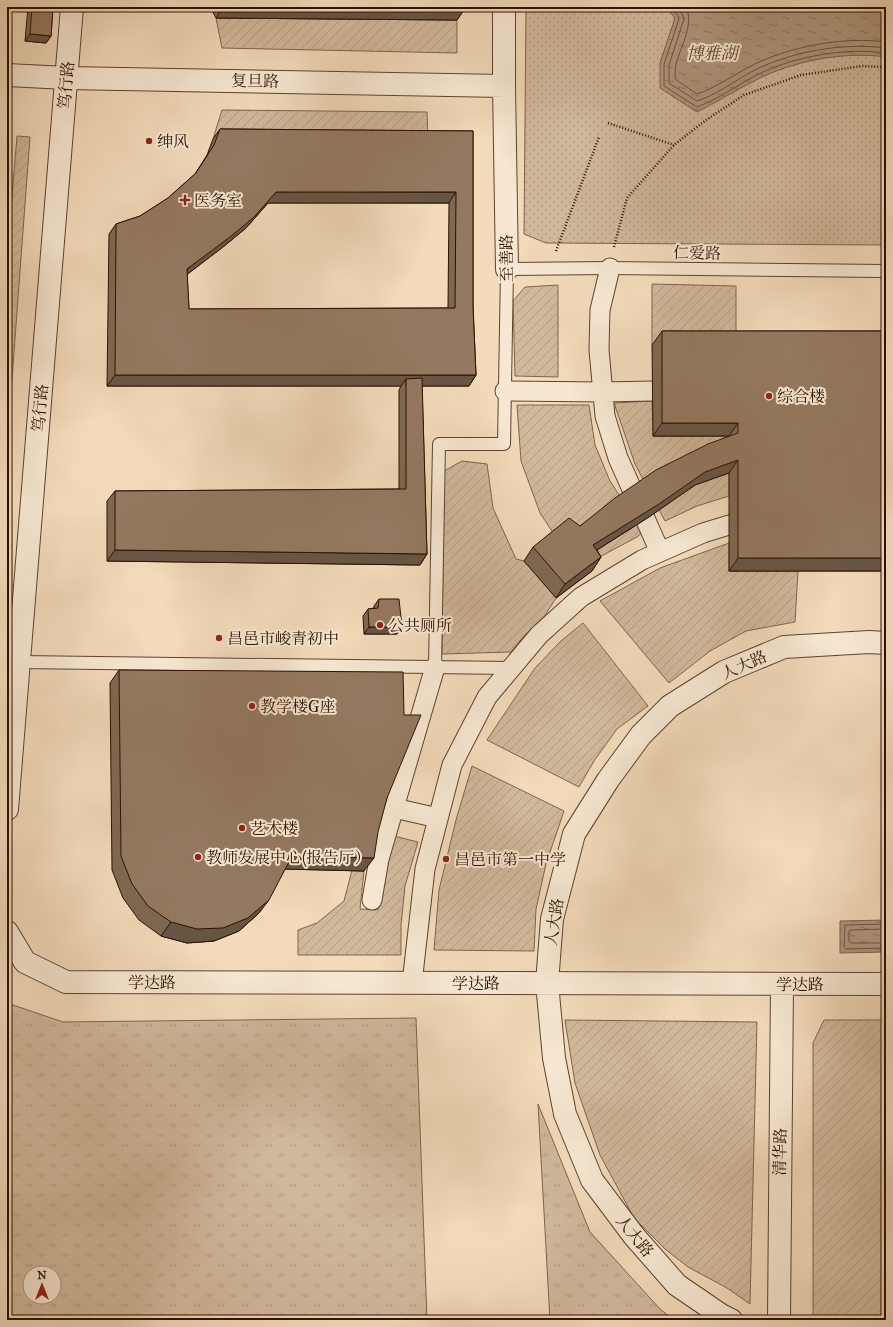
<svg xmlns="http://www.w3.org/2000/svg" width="893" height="1327" viewBox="0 0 893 1327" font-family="'IM FELL Great Primer','Noto Serif SC',serif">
	<defs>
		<pattern id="grass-tufts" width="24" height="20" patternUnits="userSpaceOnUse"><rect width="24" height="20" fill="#d0b89b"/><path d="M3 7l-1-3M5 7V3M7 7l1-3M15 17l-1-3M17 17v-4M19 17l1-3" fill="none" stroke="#b39d84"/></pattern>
		<pattern id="park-dots" width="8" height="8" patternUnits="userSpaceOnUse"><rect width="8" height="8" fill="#d0b89b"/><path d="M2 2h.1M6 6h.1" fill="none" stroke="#b39d84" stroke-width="1.8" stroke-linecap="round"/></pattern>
		<pattern id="garden-furrows" width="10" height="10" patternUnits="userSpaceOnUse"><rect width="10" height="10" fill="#d0b89b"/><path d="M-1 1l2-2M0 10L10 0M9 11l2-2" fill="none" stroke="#b39d84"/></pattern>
		<pattern id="water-ripples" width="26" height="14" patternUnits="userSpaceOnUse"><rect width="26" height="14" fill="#af957b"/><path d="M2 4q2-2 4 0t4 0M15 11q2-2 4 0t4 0" fill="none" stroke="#8f7862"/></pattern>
	</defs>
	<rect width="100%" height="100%" fill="#f2daba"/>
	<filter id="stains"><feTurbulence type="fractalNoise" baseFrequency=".005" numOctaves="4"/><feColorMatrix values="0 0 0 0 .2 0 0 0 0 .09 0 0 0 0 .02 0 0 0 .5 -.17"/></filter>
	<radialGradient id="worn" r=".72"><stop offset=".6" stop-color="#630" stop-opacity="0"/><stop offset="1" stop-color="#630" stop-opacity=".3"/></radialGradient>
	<path fill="url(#grass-tufts)" stroke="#7e644e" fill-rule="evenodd" d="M7,1003L63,1022L416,1018L427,1320H7ZM30,1273H54V1297H30Z
		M538,1104L590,1232L660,1309L674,1320H550Z"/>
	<path fill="url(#park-dots)" stroke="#7e644e" d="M526,7H886V245L546,243L524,234Z"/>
	<path fill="url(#garden-furrows)" stroke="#7e644e" d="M216,18L457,20V53L222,48Z
		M222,110L427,112L428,141L213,139Z
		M17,136L30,137L7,446V256Z
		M652,284L736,286V345H652Z
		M558,285V377L515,376L513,301L525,287Z
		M652,401L653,436H729V496L697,506L665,521L635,464L614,403Z
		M517,405H589L595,445L610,481L643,532L637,537L577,569L540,513L521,461Z
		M462,461L487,464L493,508L516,559L524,561L556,598L544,617L524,636L511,652L442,654L444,471Z
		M729,543V571H798L795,622L746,631L710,651L669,683L600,601L660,568Z
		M583,623L648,706L617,729L594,761L579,787L487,740L535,668L561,641Z
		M472,766L564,811L546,864L536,909L534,951L434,950L439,890L456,820Z
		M394,836L418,842L405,886L401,925V955H298V930L317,923L344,901L352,870L364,871L360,909L378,910Z
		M565,1020L757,1022L750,1304L727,1288L688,1267L665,1249L634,1218L600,1155L575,1083Z
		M824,1020H886V1320H813V1043Z"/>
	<path fill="url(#water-ripples)" stroke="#7b604a" d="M666,7H886V57C844,51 793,61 756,80C736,90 717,102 697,112L660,88V63L675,18Z
		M886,920V952L840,953V921Z"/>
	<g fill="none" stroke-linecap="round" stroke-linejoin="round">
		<path stroke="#6e523e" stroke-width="1" d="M671,7L678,16L679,19L664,64V86L697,107C716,100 735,87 753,77C790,57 844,47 886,53
			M677,7L682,14L684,19L669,65V83L697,101C716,95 733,82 751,72C789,52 843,42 886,48
			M685,7C696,21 680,48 676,64C675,69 675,74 675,79L697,94C715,88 732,76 749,67C787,47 843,36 886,42
			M886,924L845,925L844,947L846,949L886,948
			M886,929L850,930L849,931V941L851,943H886"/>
		<g stroke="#5e422f" stroke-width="14">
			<path id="service" d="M19,662L511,668
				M435,667L439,444H504L507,269L610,268L886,271"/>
		</g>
		<g stroke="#5e422f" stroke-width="21">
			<path id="pedestrian" d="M610,268L600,310L599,350L605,416L618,458L660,552
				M505,391L603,392L652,391
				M394,808L438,818
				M372,900L379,859L435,667
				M412,983L425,869L452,765L487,697L539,635L581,597L642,560L703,533L729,525"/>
		</g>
		<g stroke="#5e422f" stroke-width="24">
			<path id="minor" d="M504,7V86L507,269
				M7,75L67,78L504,86
				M7,809L72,7
				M7,932L25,962L66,982L886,984
				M731,1320L721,1315L677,1285L634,1236L592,1180L565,1114L554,1058L547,983L552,919L574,834L608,780L641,735L670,706L724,672L784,647L869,642L886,643
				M779,1320L782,984"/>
		</g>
		<path stroke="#2c1001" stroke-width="2.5" stroke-dasharray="1 2" stroke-linecap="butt" d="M608,123L674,145
			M614,247L627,198L674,145L706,120L744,95L801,75L862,66L886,67
			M556,251L599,137"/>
		<use href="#service" stroke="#f7e7d2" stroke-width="12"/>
		<use href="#pedestrian" stroke="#f7e7d2" stroke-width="19"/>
		<use href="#minor" stroke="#f7e7d2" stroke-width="22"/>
	</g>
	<path fill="#7e6853" stroke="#2c1001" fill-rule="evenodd" d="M28,7H53L51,36L46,43L25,41Z
		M210,7H466L457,20L216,18Z
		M220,129L473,131V307L476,375L469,386H422L427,554L420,565L107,561V501L115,491L399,489V390L401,386H107L109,234L116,224L140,216L168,198L195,174L207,155L213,139ZM268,203H449L448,308L189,309L187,274L223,247L246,228Z
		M662,331H886V571H729V473L695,485L649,517L597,550L601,557L592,571L556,598L524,561L533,547L580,526L728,436H653L652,345Z
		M379,599L402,627L397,634H364L363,616L368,609L374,608V606Z
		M119,670L387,798L364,871L285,869L259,913L239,931L214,941L187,943L161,936L139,920L123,898L112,870L110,683Z"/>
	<path fill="#675544" stroke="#2c1001" d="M223,7H466L457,20L216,18Z
		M30,34L51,36L46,43L25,41Z
		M276,192H456L449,203H268L246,228L223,247L180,280L187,269Z
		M115,375H476L469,386H406V379L401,386H107Z
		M662,423H738L729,436H653Z
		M738,460L729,473L695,485L649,517L584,558L593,545L705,472Z
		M115,550L427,554L420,565L107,561Z
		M601,557L592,571L556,598L565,584Z
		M738,558H886V571H729Z
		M369,627H402L397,634H364Z
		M292,856L374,858L364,871L282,869Z
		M269,900L259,913L239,931L214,941L187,943L161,936L171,922Z"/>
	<path fill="#937961" stroke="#2c1001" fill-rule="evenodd" d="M32,7H53L51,36L30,34Z
		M220,129L473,131V307L476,375H115L116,224L140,216L168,198L196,173L214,145ZM276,192H456L455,308L189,309L187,269L230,237L254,217Z
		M662,331H886V558H738V460L705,472L659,504L593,545L601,557L565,584L533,547L569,518L580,526L615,498L656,470L708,444L738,433V423H662Z
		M422,378L427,554L115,550V491L406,489V379Z
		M379,599H399L402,627H369L368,609L378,608Z
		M119,670L403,672L404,715H421L387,798L378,832L374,858L292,856L269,900L248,918L223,928L197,929L171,922L148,906L132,884L121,856Z"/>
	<g fill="#8f2418" stroke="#f7e7d2" stroke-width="1.5">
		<circle cx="149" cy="141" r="4"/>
		<path d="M183 194h4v4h4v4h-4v4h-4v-4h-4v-4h4z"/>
		<circle cx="769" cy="396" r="4"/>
		<circle cx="380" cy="625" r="4"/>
		<circle cx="219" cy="638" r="4"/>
		<circle cx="252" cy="706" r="4"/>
		<circle cx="242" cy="828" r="4"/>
		<circle cx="198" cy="857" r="4"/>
		<circle cx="446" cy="859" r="4"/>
	</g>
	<g text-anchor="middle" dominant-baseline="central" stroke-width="4" stroke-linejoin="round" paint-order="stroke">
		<g font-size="16" fill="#2c1001" stroke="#f7e7d2">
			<text transform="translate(255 81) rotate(1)">复旦路</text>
			<text transform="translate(66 85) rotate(-85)">笃行路</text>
			<text transform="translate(697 253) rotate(1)">仁爱路</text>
			<text transform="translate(506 258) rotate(-90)">至善路</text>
			<text transform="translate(40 408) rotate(-85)">笃行路</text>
			<text transform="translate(744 665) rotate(-24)">人大路</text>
			<text transform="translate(554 922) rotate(-81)">人大路</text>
			<text x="152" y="982">学达路</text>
			<text x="476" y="983">学达路</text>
			<text x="800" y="984">学达路</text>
			<text transform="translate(780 1152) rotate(-89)">清华路</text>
			<text transform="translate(635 1236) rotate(51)">人大路</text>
		</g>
		<g font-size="16" fill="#2c1001" stroke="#f7e7d2" text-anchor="start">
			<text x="157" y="141">绅风</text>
			<text x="194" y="200">医务室</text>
			<text x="777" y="396">综合楼</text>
			<text x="388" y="625">公共厕所</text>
			<text x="227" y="638">昌邑市峻青初中</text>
			<text x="260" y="706">教学楼G座</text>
			<text x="250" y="828">艺术楼</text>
			<text x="206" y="857">教师发展中心(报告厅）</text>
			<text x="454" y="859">昌邑市第一中学</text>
		</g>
		<g font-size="17" font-style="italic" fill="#604532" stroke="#f7e7d2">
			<text x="712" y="53">博雅湖</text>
		</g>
	</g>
	<rect width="893" height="1327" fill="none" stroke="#f2daba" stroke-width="24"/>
	<rect x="8" y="8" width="877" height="1311" fill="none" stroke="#2c1001" stroke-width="2"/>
	<rect x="12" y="12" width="869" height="1303" fill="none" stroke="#2c1001"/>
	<g transform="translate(42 1285)"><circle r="19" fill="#f7e7d2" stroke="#a6917e"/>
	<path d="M0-3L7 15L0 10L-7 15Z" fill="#8f2418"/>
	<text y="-6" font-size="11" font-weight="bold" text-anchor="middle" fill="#2c1001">N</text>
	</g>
	<rect width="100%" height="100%" filter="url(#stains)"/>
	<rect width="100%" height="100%" fill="url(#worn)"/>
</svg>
